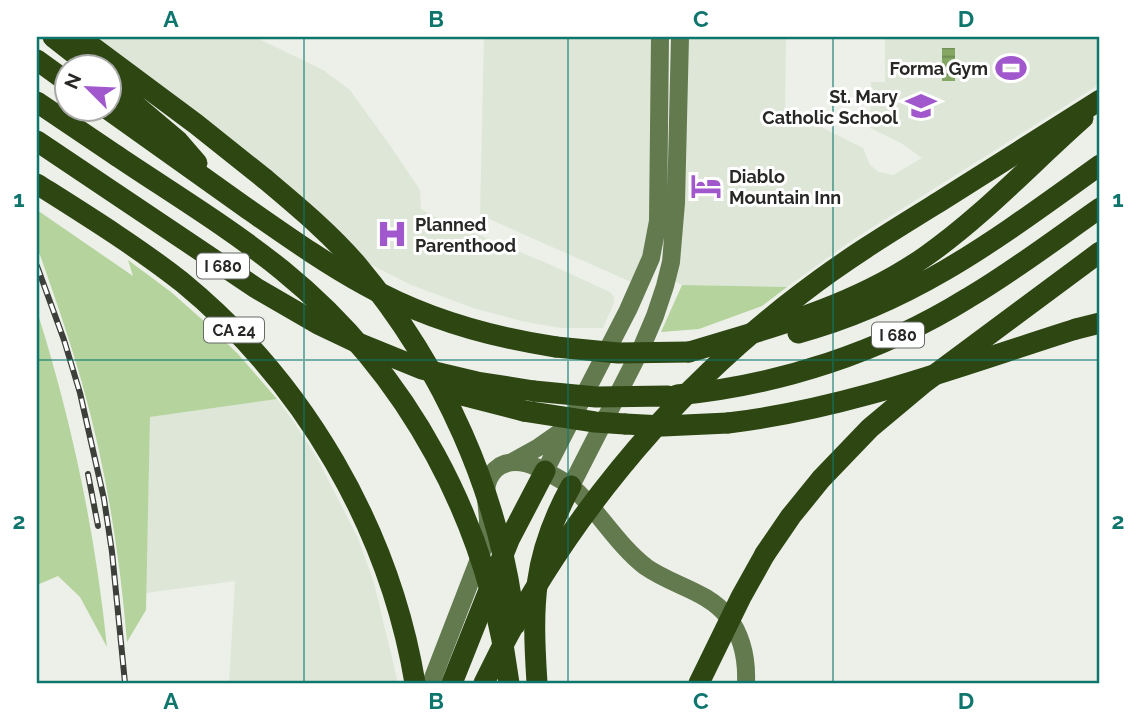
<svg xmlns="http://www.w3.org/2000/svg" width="1137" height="720" viewBox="0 0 1137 720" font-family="Raleway,sans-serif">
	<defs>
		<pattern id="water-rules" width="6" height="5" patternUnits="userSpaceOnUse" patternTransform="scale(1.75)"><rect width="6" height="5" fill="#84a863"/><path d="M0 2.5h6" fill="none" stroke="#6c8951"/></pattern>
	</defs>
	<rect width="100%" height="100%" fill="#ecf0e9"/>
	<path fill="#dee6d8" d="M99,37H255L323,70L350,90L389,144L420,190L421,209L433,216L549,264L610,292L614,297V303L603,328H561L521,321L473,308L411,285L360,259L271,174L174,94L98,39Z
		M484,37H660L658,221L640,286L480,215Z
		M680,37H786L785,111L813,123L863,148L870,165L879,172L893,175L922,158L901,143L870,128L871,82H885V37H1100V84L854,239L787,287L682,285L667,277Z
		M277,399L291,418L317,458L358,538L374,583L398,683H229L235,581L146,593L150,417Z"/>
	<path fill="#b5d39c" d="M37,210L133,276L128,260L171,292L206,323L238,354L277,399L150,417L146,610L127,642C120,555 106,468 82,383C70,340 55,298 40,255L37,251Z
		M682,285L787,287L762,306L699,329L661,332Z
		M37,311C72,422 95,531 107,647L80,597L58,576L37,585Z"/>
	<path fill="url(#water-rules)" d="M942,48H955V81H942Z"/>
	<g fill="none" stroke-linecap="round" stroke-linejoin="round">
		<path stroke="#637a4f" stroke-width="18" d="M512,462L539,447L562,431
			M545,471L628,310L651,258L658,221L660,37
			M571,486L641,349L655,316L665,286L671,262L676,203L680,37
			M431,683L486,541C487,534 488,527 488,520C487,501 480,479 500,466C511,460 525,462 536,467C547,472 559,478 569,485C578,491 585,500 592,508C609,528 625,551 646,567C673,586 708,591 728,617C742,636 747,660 746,683"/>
		<path stroke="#2d4612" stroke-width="21" d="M53,37L90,66
			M79,37L196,124L265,179
			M37,60L66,81
			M108,82L178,141L197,163
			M37,102L117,156
			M106,108C152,141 198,174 245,207C284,234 323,262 365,285C423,318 490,337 556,347
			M37,141L256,288L318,324L358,343L422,369L477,382L534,391
			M37,184C86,215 136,246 182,282C304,382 389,528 415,683
			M1076,329L1100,323
			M798,333C917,301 1002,235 1100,165
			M689,352C771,328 855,306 926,256C983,216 1031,164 1083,118
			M435,377L462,395L524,411
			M677,395C780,385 881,352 968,298C1014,271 1057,238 1100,208
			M625,424L663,426L728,423
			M765,554L791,516L821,479L870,428L925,382L1100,252
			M452,683L509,540L545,471
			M537,683C532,605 532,557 571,486"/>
		<g stroke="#3d3f3b" stroke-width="6">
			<path id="rail" d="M37,266L64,340L80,393L104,499L112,552L125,683
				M88,474L98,526"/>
		</g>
		<use href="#rail" stroke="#fff" stroke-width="3.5" stroke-dasharray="10" stroke-linecap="butt"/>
		<path stroke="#2d4612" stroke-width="21" d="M117,156C172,193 230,228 282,270C409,373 488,522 509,683
			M265,179C297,206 331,234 358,266C443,368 500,493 515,625
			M556,347L618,353L689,352
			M534,391L596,397L668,396
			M524,411L595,422L625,424
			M728,423C848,409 962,365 1076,329
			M484,683C557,530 667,395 802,293C846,259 892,231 939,202C993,168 1046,134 1100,100
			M699,683L741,597L765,554"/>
	</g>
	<path fill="none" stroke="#0f766e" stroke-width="2" stroke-opacity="0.55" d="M304,37V683M568,37V683M833,37V683M37,360H1100"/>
	<defs>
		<g id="stadium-bare" transform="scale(2.415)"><path d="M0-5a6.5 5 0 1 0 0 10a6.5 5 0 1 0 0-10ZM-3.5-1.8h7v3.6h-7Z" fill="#a158cc" stroke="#fff" stroke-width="2.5" paint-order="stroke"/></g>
		<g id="school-bare" transform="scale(2.415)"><path d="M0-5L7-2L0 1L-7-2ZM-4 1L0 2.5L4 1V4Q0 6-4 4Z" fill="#a158cc" stroke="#fff" stroke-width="2.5" paint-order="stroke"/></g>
		<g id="hotel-bare" transform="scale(2.415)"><path d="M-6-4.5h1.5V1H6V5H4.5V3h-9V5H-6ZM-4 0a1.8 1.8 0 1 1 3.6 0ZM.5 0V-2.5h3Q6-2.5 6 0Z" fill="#a158cc" stroke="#fff" stroke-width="2.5" paint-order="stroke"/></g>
		<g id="hospital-bare" transform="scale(2.415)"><path d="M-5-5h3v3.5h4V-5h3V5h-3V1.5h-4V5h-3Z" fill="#a158cc" stroke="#fff" stroke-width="2.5" paint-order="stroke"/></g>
	</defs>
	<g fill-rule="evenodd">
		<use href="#stadium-bare" x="1011" y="68"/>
		<use href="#school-bare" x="921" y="106"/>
		<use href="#hotel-bare" x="706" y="186"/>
		<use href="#hospital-bare" x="392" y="234"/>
	</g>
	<g text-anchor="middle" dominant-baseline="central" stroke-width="6" stroke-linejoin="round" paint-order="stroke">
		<g fill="#fff" stroke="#686967" stroke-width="2">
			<rect x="197" y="253.5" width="52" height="25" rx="5"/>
			<rect x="204" y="317.5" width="60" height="25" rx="5"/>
			<rect x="872" y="322.5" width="52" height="25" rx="5"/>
		</g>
		<g font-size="16" font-weight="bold" fill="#282926">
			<text x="223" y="266">I 680</text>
			<text x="234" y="330">CA 24</text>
			<text x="898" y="335">I 680</text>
		</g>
		<g font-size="18" font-weight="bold" fill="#282926" stroke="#fff" text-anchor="end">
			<text x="988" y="68">Forma Gym</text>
			<text x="898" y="96">St. Mary<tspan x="898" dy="21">Catholic School</tspan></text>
			<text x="729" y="176" text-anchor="start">Diablo<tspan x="729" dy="21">Mountain Inn</tspan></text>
			<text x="415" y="224" text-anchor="start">Planned<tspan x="415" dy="21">Parenthood</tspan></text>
		</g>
	</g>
	<rect width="1137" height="720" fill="none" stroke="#ffffff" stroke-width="77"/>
	<g transform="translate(88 88) rotate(294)"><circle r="33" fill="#ffffff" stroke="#a9a9a8" stroke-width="2"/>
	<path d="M0-5L12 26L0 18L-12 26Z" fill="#a158cc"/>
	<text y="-10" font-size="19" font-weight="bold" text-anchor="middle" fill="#282926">N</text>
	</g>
	<rect x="38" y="38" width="1060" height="644" fill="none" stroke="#0f766e" stroke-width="2.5"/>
	<g font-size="23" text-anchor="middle" font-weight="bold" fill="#0f766e">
		<text x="171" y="27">A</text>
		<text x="436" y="27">B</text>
		<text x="701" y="27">C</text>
		<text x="966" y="27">D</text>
		<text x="19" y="207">1</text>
		<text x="1118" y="207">1</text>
		<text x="19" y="529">2</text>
		<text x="1118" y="529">2</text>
		<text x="171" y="709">A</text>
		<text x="436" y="709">B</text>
		<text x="701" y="709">C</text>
		<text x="966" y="709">D</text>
	</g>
</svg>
